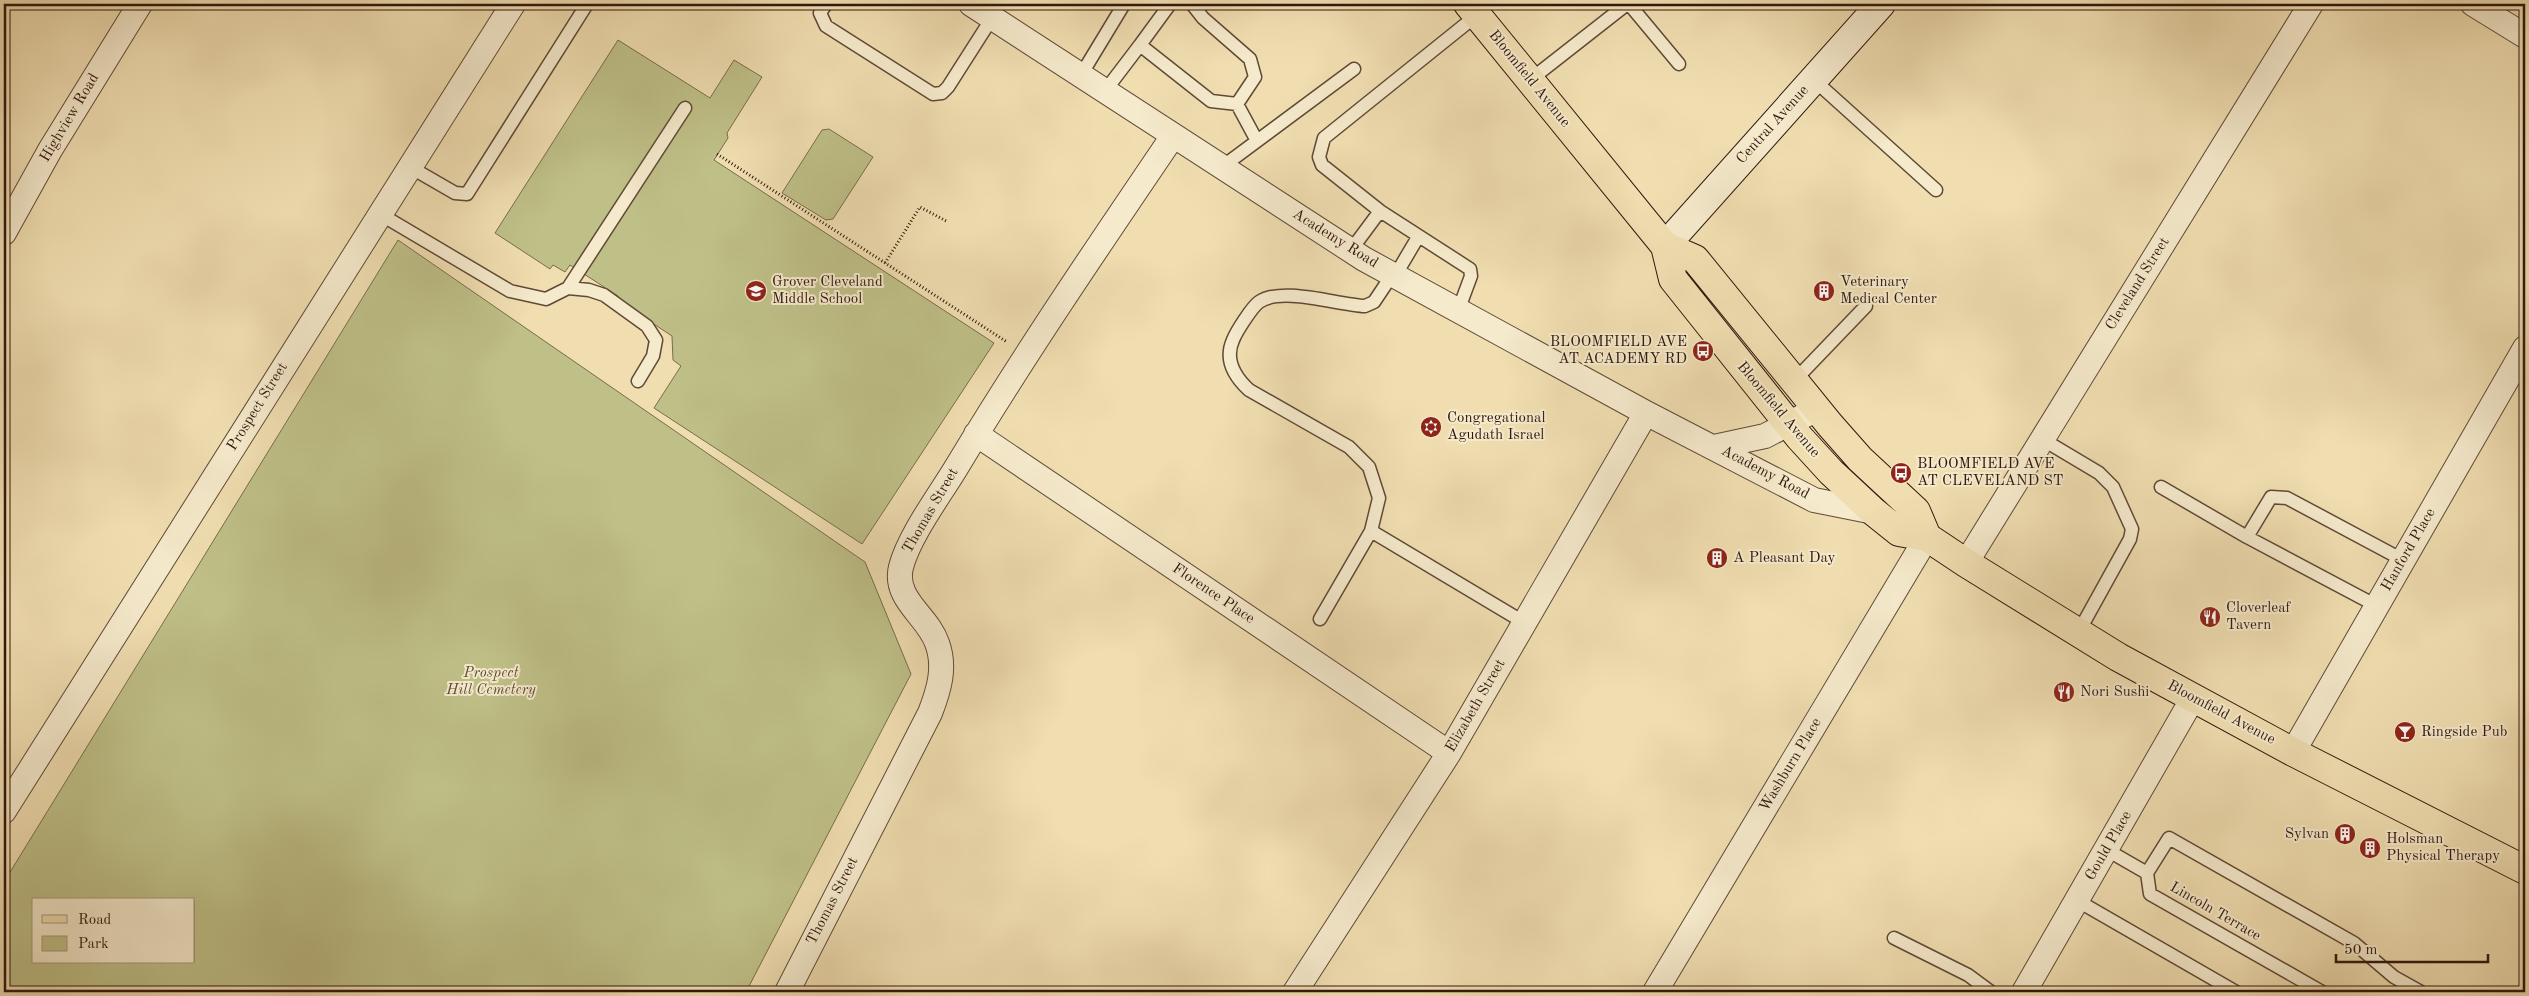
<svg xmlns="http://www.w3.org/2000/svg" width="2529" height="996" viewBox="0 0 2529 996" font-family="'Old Standard TT',serif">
	<rect width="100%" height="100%" fill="#f0deb1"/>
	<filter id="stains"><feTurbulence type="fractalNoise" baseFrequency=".004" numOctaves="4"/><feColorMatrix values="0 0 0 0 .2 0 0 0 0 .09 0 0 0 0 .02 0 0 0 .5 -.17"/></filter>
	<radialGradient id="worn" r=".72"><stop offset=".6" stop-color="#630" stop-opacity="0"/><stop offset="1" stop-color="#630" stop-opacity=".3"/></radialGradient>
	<path fill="#bfc088" stroke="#786c4b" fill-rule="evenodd" d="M618,40L710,98L734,60L762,77L727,133L728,138L714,160L994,343L862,544L654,408L681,366L673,360L672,336L616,299L618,296L570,265L565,272L553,265L550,269L495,233Z
		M829,129L873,157L833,219L826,220L782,193L822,130Z
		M398,240L865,562L911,674L746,992H4V882ZM34,900H194V962H34Z"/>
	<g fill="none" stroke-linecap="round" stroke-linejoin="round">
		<g stroke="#604937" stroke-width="15">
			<path id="lane" d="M826,4L820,13L826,26L933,94L942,93L948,87L992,18
				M1629,4L1679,64
				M1140,45L1170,4
				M1081,75L1124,4
				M1530,80L1627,4
				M1814,80L1936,190
				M1105,91L1140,45L1211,101L1237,104L1255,77L1250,59L1203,18L1192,4
				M1237,104L1257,141
				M410,167L455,193L467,194L587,4
				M1222,167L1354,69
				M380,214L510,291L546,299L568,288L589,290L604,295L647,326L656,340L653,356L638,381
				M1351,250L1380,211
				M1395,276L1418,237
				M568,288L685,108
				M1458,311L1471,276L1470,269L1380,211L1322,165L1319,157L1324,138L1477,15
				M1794,381L1866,306
				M2042,439L2099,473L2113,487L2132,529L2130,539L2078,633
				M2161,487L2247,537L2271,497L2287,498L2403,560
				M1371,531L1525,623
				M2247,537L2377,606
				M1320,619L1371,531L1379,498L1369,467L1349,447L1249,390C1235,377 1224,360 1233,340C1236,332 1252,307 1259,302C1282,286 1338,305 1365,306L1374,302L1392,275
				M2107,850L2147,873
				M2147,873L2169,838L2354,943L2394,977L2421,992
				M2147,873L2150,894L2322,992
				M2078,901L2236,992
				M1894,938L1968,975L1991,992"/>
		</g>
		<g stroke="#604937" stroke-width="26">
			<path id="street" d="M971,4L1364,259L1646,413L1814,500L1874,512
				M2473,4L2525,36
				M4,233L50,150L140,4
				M976,434L1449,753
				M1714,447L1765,436L1817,409
				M1966,563L2311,4
				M2293,752L2525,348
				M4,811L513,4
				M787,992L930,713C939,690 946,667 937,643C928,616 893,599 901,567C909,536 939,496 956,468C1024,355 1099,245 1173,136
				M1295,992L1449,753L1646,413
				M1655,992L1927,537
				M2024,992L2193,698"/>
		</g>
		<g stroke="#30170e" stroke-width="30">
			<path id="secondary" d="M1665,246L1881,4"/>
		</g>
		<g stroke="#30170e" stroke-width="30">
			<path id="primary" d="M1468,4L1665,246L1673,279L1799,437L1831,472L1874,512L1899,532L1927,537L1966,563L2118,657L2293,752L2525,870
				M1665,246L1695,259L1830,425L1860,459L1916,511L1927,537"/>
		</g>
		<path stroke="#30170e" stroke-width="3" stroke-dasharray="1 2.5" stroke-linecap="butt" d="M717,154L1007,342
			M885,263L920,207L948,222"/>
		<use href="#lane" stroke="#f5eacc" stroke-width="12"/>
		<use href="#street" stroke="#f5eacc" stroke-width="24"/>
		<use href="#secondary" stroke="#f5eacc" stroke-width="28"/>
		<use href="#primary" stroke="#f0deb1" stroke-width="28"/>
	</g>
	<defs>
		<g id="school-disc" transform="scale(1.125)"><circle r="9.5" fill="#8f2418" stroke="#f5eacc"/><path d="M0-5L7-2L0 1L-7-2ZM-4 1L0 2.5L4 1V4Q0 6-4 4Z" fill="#fff"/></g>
		<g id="building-disc" transform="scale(1.125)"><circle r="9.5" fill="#8f2418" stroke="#f5eacc"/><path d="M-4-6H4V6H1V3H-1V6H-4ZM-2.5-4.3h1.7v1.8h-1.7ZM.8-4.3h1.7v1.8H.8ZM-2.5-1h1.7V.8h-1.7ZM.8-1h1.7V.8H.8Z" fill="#fff"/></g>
		<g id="bus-disc" transform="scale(1.125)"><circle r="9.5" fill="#8f2418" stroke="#f5eacc"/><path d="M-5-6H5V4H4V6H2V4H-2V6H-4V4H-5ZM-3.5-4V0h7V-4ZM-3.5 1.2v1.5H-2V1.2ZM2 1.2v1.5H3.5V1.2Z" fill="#fff"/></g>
		<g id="synagogue-disc" transform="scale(1.125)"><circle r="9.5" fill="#8f2418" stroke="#f5eacc"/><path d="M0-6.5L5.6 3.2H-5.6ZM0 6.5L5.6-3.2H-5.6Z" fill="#fff"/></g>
		<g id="restaurant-disc" transform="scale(1.125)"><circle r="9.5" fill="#8f2418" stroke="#f5eacc"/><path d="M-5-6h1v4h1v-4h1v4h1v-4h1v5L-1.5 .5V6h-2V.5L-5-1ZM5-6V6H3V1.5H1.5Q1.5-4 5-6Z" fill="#fff"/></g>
		<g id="bar-disc" transform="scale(1.125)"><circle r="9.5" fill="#8f2418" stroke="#f5eacc"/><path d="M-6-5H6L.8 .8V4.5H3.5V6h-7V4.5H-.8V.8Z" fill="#fff"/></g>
	</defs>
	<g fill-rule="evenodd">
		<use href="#school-disc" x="756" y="291"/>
		<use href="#building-disc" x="1824" y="291"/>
		<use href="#bus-disc" x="1703" y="351"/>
		<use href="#synagogue-disc" x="1431" y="427"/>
		<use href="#bus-disc" x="1901" y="473"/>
		<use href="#building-disc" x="1717" y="558"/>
		<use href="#restaurant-disc" x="2210" y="617"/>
		<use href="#restaurant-disc" x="2064" y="692"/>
		<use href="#bar-disc" x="2405" y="732"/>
		<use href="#building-disc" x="2345" y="834"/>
		<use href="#building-disc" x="2370" y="848"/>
	</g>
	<g text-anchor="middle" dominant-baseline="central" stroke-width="4" stroke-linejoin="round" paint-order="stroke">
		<g font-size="15" fill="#30170e" stroke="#f5eacc">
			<text transform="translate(1529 79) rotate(51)">Bloomfield Avenue</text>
			<text transform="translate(70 118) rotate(-59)">Highview Road</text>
			<text transform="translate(1773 125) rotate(-48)">Central Avenue</text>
			<text transform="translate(1335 239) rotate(32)">Academy Road</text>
			<text transform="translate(2138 284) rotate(-58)">Cleveland Street</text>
			<text transform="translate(258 407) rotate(-58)">Prospect Street</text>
			<text transform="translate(1778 410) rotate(50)">Bloomfield Avenue</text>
			<text transform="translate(1765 473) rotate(28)">Academy Road</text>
			<text transform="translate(931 511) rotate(-60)">Thomas Street</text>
			<text transform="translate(2409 550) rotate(-60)">Hanford Place</text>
			<text transform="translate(1213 594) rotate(34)">Florence Place</text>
			<text transform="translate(1476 706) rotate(-60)">Elizabeth Street</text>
			<text transform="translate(2221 713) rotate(28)">Bloomfield Avenue</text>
			<text transform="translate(1791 765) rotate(-59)">Washburn Place</text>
			<text transform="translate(2109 846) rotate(-60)">Gould Place</text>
			<text transform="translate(833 901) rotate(-63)">Thomas Street</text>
			<text transform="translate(2215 912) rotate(30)">Lincoln Terrace</text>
		</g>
		<g font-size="15" fill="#30170e" stroke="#f5eacc" text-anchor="start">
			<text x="772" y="282">Grover Cleveland<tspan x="772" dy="17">Middle School</tspan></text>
			<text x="1840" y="282">Veterinary<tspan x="1840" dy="17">Medical Center</tspan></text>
			<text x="1687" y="342" text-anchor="end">BLOOMFIELD AVE<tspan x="1687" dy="17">AT ACADEMY RD</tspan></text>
			<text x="1447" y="418">Congregational<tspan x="1447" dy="17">Agudath Israel</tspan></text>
			<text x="1917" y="464">BLOOMFIELD AVE<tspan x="1917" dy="17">AT CLEVELAND ST</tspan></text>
			<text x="1733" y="558">A Pleasant Day</text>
			<text x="2226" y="608">Cloverleaf<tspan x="2226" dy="17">Tavern</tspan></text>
			<text x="2080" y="692">Nori Sushi</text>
			<text x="2421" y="732">Ringside Pub</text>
			<text x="2329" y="834" text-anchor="end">Sylvan</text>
			<text x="2386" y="839">Holsman<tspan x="2386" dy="17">Physical Therapy</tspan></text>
		</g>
		<g font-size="15" font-style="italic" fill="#5b4a33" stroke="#f5eacc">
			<text x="491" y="673">Prospect<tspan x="491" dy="17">Hill Cemetery</tspan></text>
		</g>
	</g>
	<rect width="2529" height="996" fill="none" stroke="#f0deb1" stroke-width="20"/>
	<rect x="5" y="5" width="2519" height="986" fill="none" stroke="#30170e" stroke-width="2.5"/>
	<rect x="10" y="10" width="2509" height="976" fill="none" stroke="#30170e"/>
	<rect x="32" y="898" width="162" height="65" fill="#f5eacc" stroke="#a69680"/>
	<rect x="42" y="915" width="25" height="8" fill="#f0deb1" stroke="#a69680"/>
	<text x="78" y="924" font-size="15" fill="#30170e">Road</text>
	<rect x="42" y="936" width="25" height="15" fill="#bfc088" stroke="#a69680"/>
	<text x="78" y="948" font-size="15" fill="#30170e">Park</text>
	<path d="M2336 954v8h152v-8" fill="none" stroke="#30170e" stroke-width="2.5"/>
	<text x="2344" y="954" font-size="15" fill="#30170e" stroke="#f5eacc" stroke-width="4" paint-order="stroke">50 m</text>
	<rect width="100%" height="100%" filter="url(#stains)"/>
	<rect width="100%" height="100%" fill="url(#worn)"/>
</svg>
